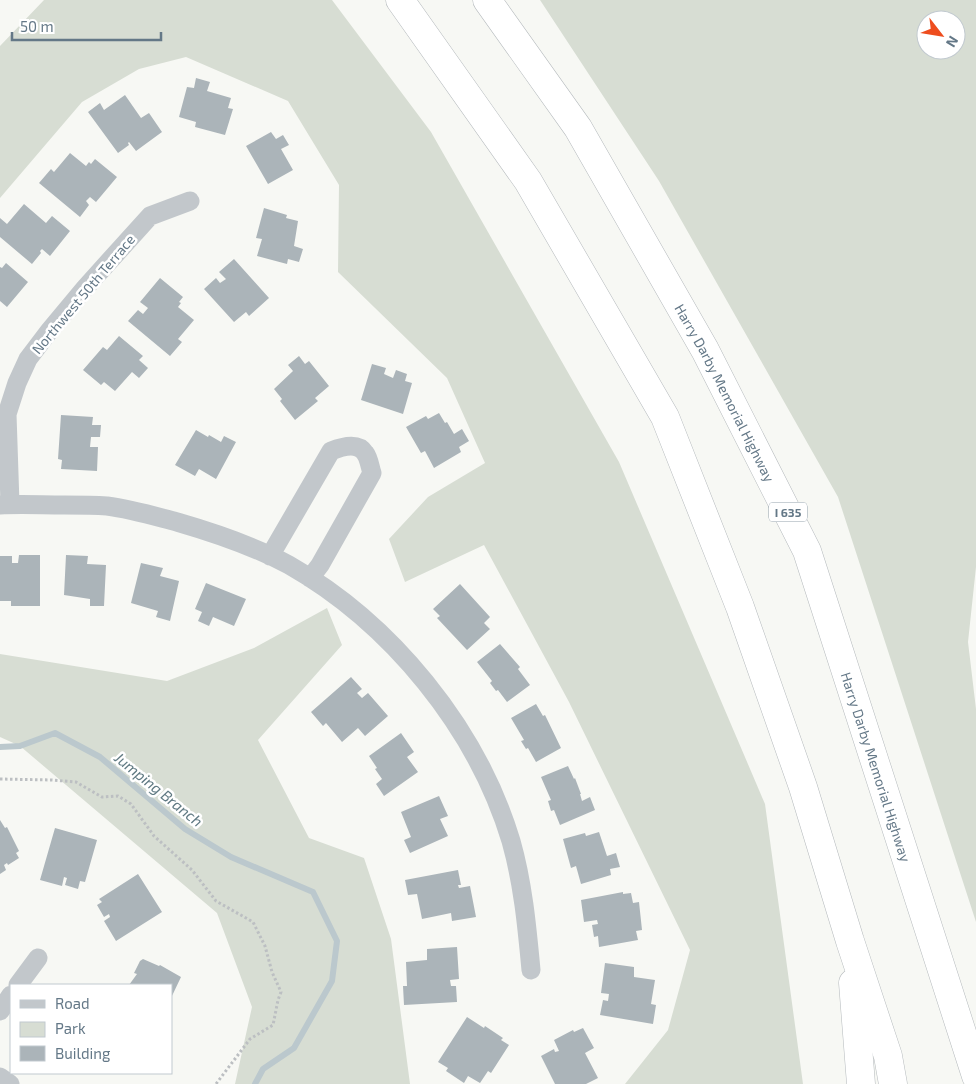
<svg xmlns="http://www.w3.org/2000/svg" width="976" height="1084" viewBox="0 0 976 1084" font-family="'Exo 2',sans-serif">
	<rect width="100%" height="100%" fill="#f7f8f4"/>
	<path fill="#d7ddd3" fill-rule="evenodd" d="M44,0H332L431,132L619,462L765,804L803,1084H625L668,1030L690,950L569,702L484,545L405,582L389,539L428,497L485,463L447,378L338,272L339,185L288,101L186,57L139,69L82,102L0,198V46Z
		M540,0H976V567L968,642L976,709V922L838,497L659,181ZM926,20H956V50H926Z
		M327,608L342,645L258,740L309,838L364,858L391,939L410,1084H235L252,1007L217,913L20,746L0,737V654L167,681L254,648Z"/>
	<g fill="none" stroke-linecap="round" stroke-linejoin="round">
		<path stroke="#bbc8cd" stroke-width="6" d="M0,747L20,746L55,733L100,757L185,829L231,857L313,892L337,941L332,981L294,1048L263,1069L255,1084"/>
	</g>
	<path fill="#abb4b9" d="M196,78L210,82L207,91L231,98L228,108L233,109L225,135L195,127L196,122L179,117L187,87L194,88Z
		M125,95L141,118L149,113L162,132L136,151L129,142L128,143L129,145L118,153L88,112L100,103L104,110Z
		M271,132L276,139L283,135L289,145L281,149L293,170L268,184L246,146Z
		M70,153L86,166L89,162L91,164L95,159L117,177L96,202L90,197L86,201L89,205L80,217L39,183L51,169L54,172Z
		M24,204L46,223L52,216L70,231L50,256L42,249L40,251L41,253L32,264L0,237V218L7,224Z
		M264,208L287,215L286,218L298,221L294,246L303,249L299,262L288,259L287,264L257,256L262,239L256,238Z
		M234,259L269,298L249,316L246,312L234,322L204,289L216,278L220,283L226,279L219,272Z
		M6,263L28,282L7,307L0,301V267L2,268Z
		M160,278L183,297L179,302L181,303L178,307L194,320L178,339L182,342L170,356L128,321L138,310L143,314L148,308L140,302Z
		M119,336L143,356L139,360L148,368L139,378L132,372L115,391L104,382L101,385L83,370L103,347L107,350Z
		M299,356L305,364L309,361L329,386L315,398L318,401L295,420L280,401L282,399L274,389L293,371L288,365Z
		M372,364L386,368L384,374L393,378L396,370L407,374L405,381L412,383L403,414L361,400Z
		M439,413L445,423L447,422L454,434L462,429L469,441L459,447L461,452L434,468L425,451L421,453L406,427L426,416L428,419Z
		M61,415L93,417L92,425H101L100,437H91L90,447H98L97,471L61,469L62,460L58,459Z
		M196,430L208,437L209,435L221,442L224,436L236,442L216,479L199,469L195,476L175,465Z
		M19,555H40V606H11V601H0V556H12V563H18Z
		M66,555L88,556L87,564L106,565L104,606H90V599L64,595Z
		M141,563L163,568L160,576L179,581L170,621L156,617L158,611L131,603Z
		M206,583L246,599L234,626L213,617L209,626L198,621L202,612L195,609Z
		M460,584L490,617L484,623L490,629L467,650L437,618L440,616L433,609Z
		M500,644L520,667L518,669L530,685L507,702L498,690L496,691L490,683L492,681L477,662Z
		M351,677L362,689L357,693L362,698L368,693L388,716L365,736L358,728L342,742L326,723L323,726L311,712Z
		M536,704L543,716L545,715L561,748L536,762L528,748L526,749L521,741L524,740L511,718Z
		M401,733L414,752L407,757L418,772L384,796L376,784L382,779L375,769L377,768L369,756Z
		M568,766L574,779L575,778L581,794H580L582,801L590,797L595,810L560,825L554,810L551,811L548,801L551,800L541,777Z
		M439,796L448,816L440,819L448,836L410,853L404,840L411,837L401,812Z
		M0,820L5,828L7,827L19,851L16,853L19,858L8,865L7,863L4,865L6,870L0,874Z
		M55,828L97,840L85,882L80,881L78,889L65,885L67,878L64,877L62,886L40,880Z
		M599,832L607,856L616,853L620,867L610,869L611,875L581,884L576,866L571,868L563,839L585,833L586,836Z
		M458,870L461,885H458L459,888L470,886L476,917L452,921L451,913L422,919L417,894L408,895L405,880Z
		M138,874L162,912L116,941L104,921L110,917L109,914L104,917L97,905L102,902L99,899Z
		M623,892V894L631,893L633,903L639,902L642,930L636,931L638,940L599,947L598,936L594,937L592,925L598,924L597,920L584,922L581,900Z
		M457,947L459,979L450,980L451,986H456L457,1002L404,1005L403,986H407L406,962L427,960V949Z
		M143,959L159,966L160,965L181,977L171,998V985H129L137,974L134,973L140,961Z
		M605,963L634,967V977L655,980L651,1004L656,1005L653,1024L600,1015L603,1000L608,1001L609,994L601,993Z
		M467,1017L484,1028L485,1026L503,1038L501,1040L509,1045L491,1073L488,1071L480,1083L468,1076L464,1083L446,1071L448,1068L438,1062Z
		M583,1028L594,1048L585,1053L598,1078L586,1084H555L541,1056L554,1049L555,1052L559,1051L554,1040L573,1030L574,1032Z"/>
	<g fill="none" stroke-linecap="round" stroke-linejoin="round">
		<g stroke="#b5babd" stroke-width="29">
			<g id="motorway">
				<path d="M400,0L528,181L665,417L740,607L803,787L850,941L888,1056L893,1084"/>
				<path id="s1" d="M487,0L578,128L705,350L807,551L976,1076"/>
				<path d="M853,983L861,1084"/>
			</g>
		</g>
		<path stroke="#bcbfc2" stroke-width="3" stroke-dasharray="2.5 2.5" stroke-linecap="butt" d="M0,779L52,780L76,782L102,797L118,796L131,804L154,836L192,870L216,901L253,922L265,946L272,972L281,992L278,1000L273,1025L250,1039L216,1084"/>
		<path stroke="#c2c7cb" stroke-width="19" d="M10,504L7,414L17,383L28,359L50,330L85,288L150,216L190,201
			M0,505C21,504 42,505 64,505C78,505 93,505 107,506C131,509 154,516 177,522C215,533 254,546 289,565C391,623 477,728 511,841C523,883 527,927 531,970
			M270,556L331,451C341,447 358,442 365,453C369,458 370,467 372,473L320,565L310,578
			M18,985L38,958
			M0,1011L11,995
			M0,1077L10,1084"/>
		<use href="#motorway" stroke="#fff" stroke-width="28"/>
	</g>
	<g text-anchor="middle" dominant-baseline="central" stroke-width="5" stroke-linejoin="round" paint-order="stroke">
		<rect fill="#fff" stroke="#92a0ab" stroke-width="1" x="769" y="502.5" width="38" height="19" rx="4"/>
		<g font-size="12" font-weight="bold" fill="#647887">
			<text x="788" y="512">I 635</text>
		</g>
		<g font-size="14" fill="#647887" stroke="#fff">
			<text transform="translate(83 294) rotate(-50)">Northwest 50th Terrace</text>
			<text stroke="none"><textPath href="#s1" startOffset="460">Harry Darby Memorial Highway</textPath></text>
			<text stroke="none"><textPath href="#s1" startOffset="865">Harry Darby Memorial Highway</textPath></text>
		</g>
		<g font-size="15" font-style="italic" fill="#607a83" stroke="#fff">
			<text transform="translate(159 789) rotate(39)">Jumping Branch</text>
		</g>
	</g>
	<rect x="10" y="984" width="162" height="90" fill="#ffffff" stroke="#c1c9cf"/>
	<rect x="20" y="1000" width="25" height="8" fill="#c2c7cb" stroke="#c1c9cf"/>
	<text x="55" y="1009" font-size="15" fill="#647887">Road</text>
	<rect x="20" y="1022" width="25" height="15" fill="#d7ddd3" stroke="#c1c9cf"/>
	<text x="55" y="1034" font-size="15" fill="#647887">Park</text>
	<rect x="20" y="1046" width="25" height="15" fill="#abb4b9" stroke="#c1c9cf"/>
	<text x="55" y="1059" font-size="15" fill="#647887">Building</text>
	<g transform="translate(941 35) rotate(121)"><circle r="24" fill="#ffffff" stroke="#c1c9cf"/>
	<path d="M0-4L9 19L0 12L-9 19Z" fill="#ee4d1e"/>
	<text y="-8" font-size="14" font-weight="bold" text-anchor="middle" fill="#647887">N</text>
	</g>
	<path d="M12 32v8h149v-8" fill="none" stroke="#647887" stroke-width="2.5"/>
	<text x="20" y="32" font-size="15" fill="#647887" stroke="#ffffff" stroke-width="4" paint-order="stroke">50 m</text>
</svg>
